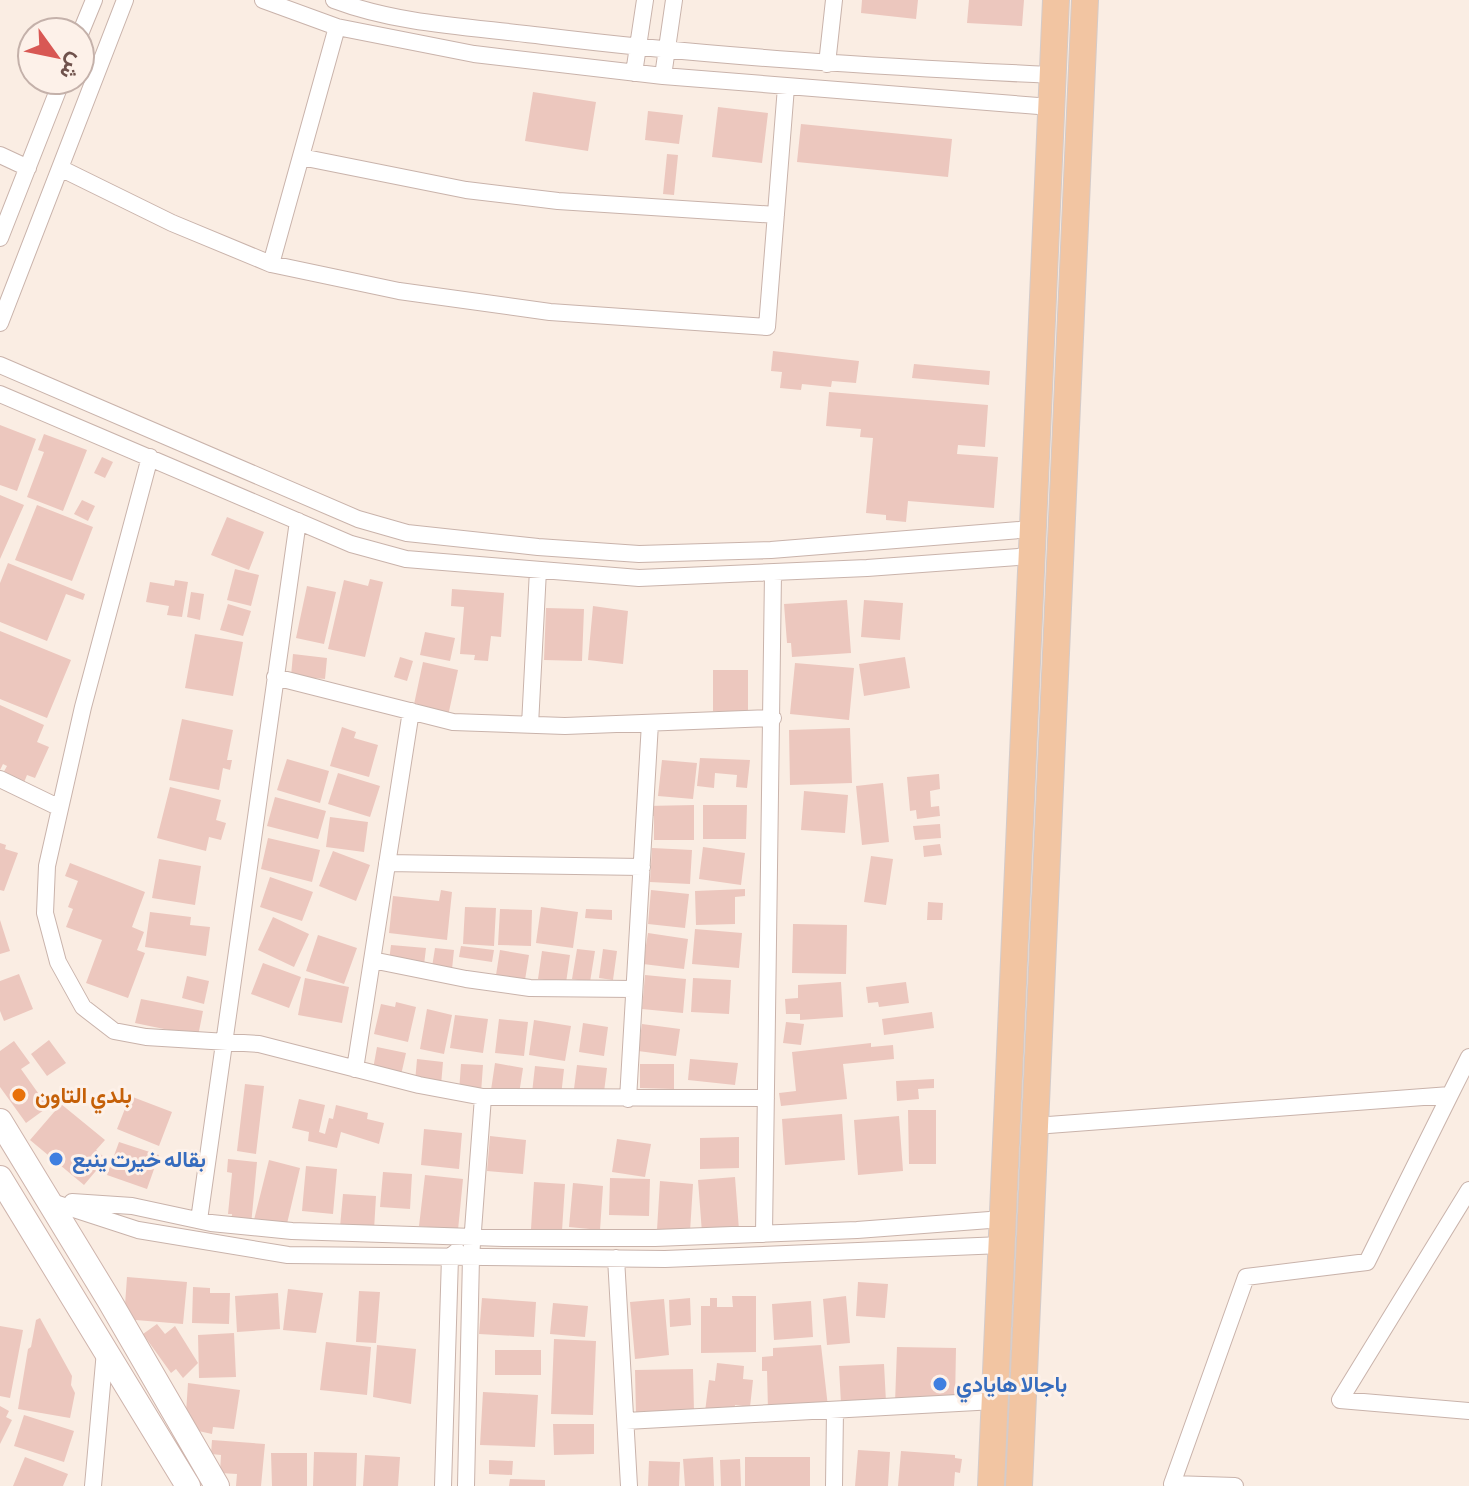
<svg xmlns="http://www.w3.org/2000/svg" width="1469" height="1486" viewBox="0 0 1469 1486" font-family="'Asap Condensed',Vazirmatn,sans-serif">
	<rect width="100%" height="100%" fill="#faede3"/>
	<path fill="#ecc7be" d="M862,0H918L916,19L861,13Z
		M969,0H1024L1022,26L967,23Z
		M533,92L596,102L588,151L525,141Z
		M718,107L768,113L762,163L712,157Z
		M648,111L683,115L679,144L645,140Z
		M801,124L952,139L948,177L797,162Z
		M667,154L678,155L674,195L663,194Z
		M773,351L859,361L856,383L832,381L831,387L802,384L801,390L780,388L782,372L771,371Z
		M914,364L990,371L989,385L912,378Z
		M829,392L988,405L985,447L958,445L957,454L998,457L994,508L908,501L906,522L886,520V515L866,513L873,438L860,437L861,429L826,426Z
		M0,425L36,439L17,491L0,485Z
		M44,434L87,450L63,511L27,497L44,452L38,450Z
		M102,457L113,462L105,478L94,473Z
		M0,495L24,505L0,559Z
		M82,500L95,506L88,521L74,514Z
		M37,505L93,527L72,581L15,560Z
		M227,517L264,532L249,570L211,555Z
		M8,563L85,594L83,600L66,594L47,641L0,622V583Z
		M235,569L259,575L251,606L227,600Z
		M370,579L383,582L365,657L328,649L344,580L368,586Z
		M175,580L188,582L182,617L167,615L169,606L146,602L150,582L174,586Z
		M307,586L336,592L324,644L296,638Z
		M452,589L504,593L501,637L491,636L488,661L474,660L475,655L460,654L464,607L451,606Z
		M191,592L204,594L200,620L187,617Z
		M847,600L851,653L792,657L791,643H787L784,604Z
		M864,600L903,603L900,640L861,637Z
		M228,604L251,611L243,636L220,630Z
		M593,606L628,611L623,664L588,660Z
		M546,608L584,609L582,661L544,660Z
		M0,631L71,660L47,718L0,699Z
		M425,632L455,638L450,661L420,655Z
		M195,634L243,642L233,696L185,688Z
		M293,654L327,658L325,679L291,676Z
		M400,657L413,661L407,681L394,677Z
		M905,657L910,688L864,696L859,664Z
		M423,662L458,670L448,716L413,709Z
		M795,663L854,668L849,720L790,714Z
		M713,670H748V711H713Z
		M0,705L44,725L37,742L49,747L35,778L27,775L23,785L2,775L7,766L3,764L0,770Z
		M182,719L233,730L227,760H232L230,770L223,768L219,790L169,780Z
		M342,727L356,732L354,738L378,745L369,777L330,766Z
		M850,728L852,783L790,785L789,730Z
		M700,758L750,760L747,788L736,787L737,775L715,773L714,788L697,786Z
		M287,759L329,771L320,803L277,790Z
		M662,760L697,763L693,799L658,796Z
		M338,773L380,786L370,817L328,804Z
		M939,774L940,789L930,791L931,807L939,806L940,816L917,819L916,810L910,811L907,777Z
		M883,783L889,842L862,845L856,786Z
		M170,787L221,800L216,820L226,823L221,840L209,837L206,851L157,838Z
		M804,791L848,795L845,833L801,830Z
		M275,797L326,811L318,839L267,826Z
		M694,805V840H654V816H646V806Z
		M703,805H747L746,839H703Z
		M330,817L368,822L364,852L326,847Z
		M940,824L941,838L915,840L913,826Z
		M268,838L320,850L312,882L261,869Z
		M0,843L6,845L5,849L18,853L4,891L0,890Z
		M940,844L942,855L924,857L923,846Z
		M703,847L745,853L741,885L699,879Z
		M652,848L692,850L690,884L650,882Z
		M333,851L370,865L356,901L319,886Z
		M871,856L893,859L886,905L864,902Z
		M159,859L201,866L195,905L152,898Z
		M70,863L145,892L132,927L144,932L137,950L145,953L128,998L86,983L102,940L66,927L73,909L68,907L78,881L65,876Z
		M270,877L313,892L302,921L260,907Z
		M745,889V896L735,897V924L696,925L695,891Z
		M441,890L452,892L447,940L389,933L393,896L439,901Z
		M651,890L689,894L685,928L648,924Z
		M928,902L943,903L942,920H927Z
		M465,907L496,908L494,946L463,944Z
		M541,907L578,912L573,948L536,943Z
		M500,909L532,910L531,946L498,945Z
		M586,909L612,910V920L585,918Z
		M150,912L191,917L190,925L210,927L206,956L145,947Z
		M273,917L309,934L294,967L258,950Z
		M0,920L10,951L0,954Z
		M793,924L847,925L846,974L792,973Z
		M695,929L742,933L739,968L692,964Z
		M648,933L688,939L684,969L643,964Z
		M318,935L357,948L344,984L306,971Z
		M391,945L426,948L424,965L389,961Z
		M461,946L494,950L492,962L459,957Z
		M435,948L454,950L452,969L432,967Z
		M577,949L595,951L590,982L572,979Z
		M603,949L617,951L613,980L599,978Z
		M500,950L529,955L525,980L496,975Z
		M542,951L570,955L566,983L538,979Z
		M263,963L301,977L289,1008L251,994Z
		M19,974L33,1009L4,1021L0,1011V981Z
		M645,975L686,979L683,1013L642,1009Z
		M187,976L209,981L204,1004L182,998Z
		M305,978L349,987L342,1023L298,1015Z
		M693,978L731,980L729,1014L691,1012Z
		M841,982L843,1017L800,1020V1014H786L785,999L798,998V985Z
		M906,982L909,1003L879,1007L878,1002L868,1003L866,987Z
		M141,999L203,1011L198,1036L135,1023Z
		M396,1002L416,1007L408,1042L374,1034L381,1004L395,1007Z
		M427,1009L452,1015L444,1054L420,1049Z
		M932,1012L934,1028L884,1035L882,1019Z
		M455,1015L488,1019L483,1053L450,1048Z
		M499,1019L528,1022L524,1056L495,1053Z
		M534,1020L571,1026L565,1061L529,1055Z
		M786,1022L804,1024L801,1045L783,1043Z
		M583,1023L608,1027L604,1056L579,1052Z
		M642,1024L680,1029L676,1056L638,1051Z
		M49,1040L66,1063L47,1076L31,1054Z
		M14,1041L30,1063L21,1069L48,1107L26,1123L0,1087V1051Z
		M871,1043V1047L893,1045L894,1059L843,1064L847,1099L781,1106L779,1093L796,1091L792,1052Z
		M377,1047L406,1053L401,1075L373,1069Z
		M417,1059L443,1062L441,1085L415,1082Z
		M690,1059L738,1063L735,1085L688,1080Z
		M495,1063L523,1068L519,1094L491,1090Z
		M461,1064L483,1065L481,1093L459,1092Z
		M640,1064H674V1089L640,1088Z
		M577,1065L607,1068L604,1092L574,1089Z
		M535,1066L564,1069L561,1096L532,1093Z
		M934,1079V1088L918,1089L919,1099L897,1101L896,1081Z
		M245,1084L264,1086L256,1154L237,1151Z
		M130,1096L172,1112L159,1146L117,1129Z
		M299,1099L325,1105L319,1132L325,1134L329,1118L333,1119L336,1105L368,1113L367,1119L384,1123L379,1144L341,1132L337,1148L308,1141L309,1132L292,1128Z
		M61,1104L105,1140L96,1150L106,1159L84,1185L30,1140Z
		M908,1110H936V1164H909Z
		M842,1114L845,1160L785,1165L782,1119Z
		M899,1116L903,1171L858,1175L854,1120Z
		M424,1129L462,1133L459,1169L421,1165Z
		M490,1136L526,1140L523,1174L487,1171Z
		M739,1137V1168L700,1169V1138Z
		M617,1139L651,1144L645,1177L612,1172Z
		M119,1142L159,1155L147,1189L107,1175Z
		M228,1159L257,1162L251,1225L231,1223L232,1214H228L232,1173L227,1172Z
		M269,1160L300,1168L286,1228L254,1220Z
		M306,1166L337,1169L333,1214L302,1211Z
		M383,1172L412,1174L410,1209L380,1207Z
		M425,1175L463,1179L458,1230L419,1226Z
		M735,1177L739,1230L702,1233L698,1180Z
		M610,1178L650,1179L649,1216L609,1215Z
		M660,1181L693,1184L690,1232L657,1230Z
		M534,1182L565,1184L562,1231L531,1229Z
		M573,1183L603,1186L600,1230L569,1227Z
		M343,1194L376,1196L374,1230L340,1227Z
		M127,1277L187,1282L183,1324L124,1319Z
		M858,1282L888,1284L885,1318L856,1316Z
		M193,1287L210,1288V1293H230L229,1324L192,1323Z
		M288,1289L323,1293L316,1333L283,1330Z
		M359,1291L380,1292L376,1343L356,1342Z
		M278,1293L280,1329L237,1332L235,1296Z
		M732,1296H756V1352L701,1353V1306H710V1298H717V1307H733Z
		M846,1296L850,1343L827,1345L823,1299Z
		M482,1298L536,1302L534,1337L479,1334Z
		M690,1298L691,1325L670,1327L669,1300Z
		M664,1299L669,1355L635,1359L630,1302Z
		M811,1301L813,1337L774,1340L772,1304Z
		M553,1303L588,1306L585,1337L550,1334Z
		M40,1318L72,1376L71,1385L75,1393L70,1418L18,1409L28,1349L31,1347L36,1320Z
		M157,1324L165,1334L175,1326L198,1363L183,1378L176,1369L171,1373L143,1334Z
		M0,1326L23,1330L10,1398L0,1396Z
		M234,1333L236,1377L199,1378L198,1335Z
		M554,1339L596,1341L593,1415L551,1414Z
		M326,1342L371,1347L367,1395L320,1390Z
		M377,1345L416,1349L411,1404L373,1397Z
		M821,1345L828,1407L768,1410L767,1371H762V1357L773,1356V1348Z
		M897,1347L956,1348L955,1401L895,1403Z
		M495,1350H541V1375H495Z
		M717,1363L744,1366L743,1379L753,1380L750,1407L735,1405L734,1414L705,1412L709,1380L715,1381Z
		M884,1364L886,1402L841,1404L839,1366Z
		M693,1369L694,1412L636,1414L635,1370Z
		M188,1383L240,1390L234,1429L213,1427L212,1434L185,1428Z
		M483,1392L538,1395L535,1447L480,1445Z
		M0,1406L9,1411L6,1417L12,1420L0,1444Z
		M24,1415L74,1431L64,1462L14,1446Z
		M553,1424H594V1454L554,1455Z
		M212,1440L265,1444L261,1486H236L237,1474L220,1473L221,1455L211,1454Z
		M858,1450L890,1452L888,1486H855Z
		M901,1451L955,1455V1458L962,1459L960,1473L955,1472L954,1486H898Z
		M314,1452L357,1453L356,1486H313Z
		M271,1453H307V1486H272Z
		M365,1455L400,1457L398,1486H363Z
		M25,1457L68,1474L63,1486H13Z
		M713,1457L714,1486H685L683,1459Z
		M745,1457H810V1486H745Z
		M740,1459L741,1486H721L720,1460Z
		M489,1460L513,1461L512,1475L489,1474Z
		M649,1461L680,1462L679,1486H648Z
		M510,1479L545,1480V1486H509Z"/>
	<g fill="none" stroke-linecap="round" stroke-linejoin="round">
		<g stroke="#c9b3ab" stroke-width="18">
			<path id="street" d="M263,0L337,27L474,54L663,76L1051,107
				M334,0C400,25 474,27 543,36C713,57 882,67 1052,75
				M80,34L94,0
				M827,64L834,0
				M634,73L645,0
				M663,76L674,0
				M0,155L28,168
				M301,157L466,190L558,201L776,215
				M60,168L172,223L271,264L399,291L550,312L767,327L786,87
				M0,238L62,80
				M271,264L337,27
				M0,323L125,0
				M0,365L358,519L407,533L538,547L639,554L771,550L1032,529
				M0,394L351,544L406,559L639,578L867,568L1031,556
				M150,457L83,707L47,866L45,913L58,962L83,1007L114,1031L146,1037L259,1044L419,1085L483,1097L766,1098
				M275,677L453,722L565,726L773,718
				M530,725L538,570
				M0,779L60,808
				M387,863L642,867
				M372,960L466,979L530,988L634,989
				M355,1069L411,711
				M628,1099L650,723
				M1035,1126L1450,1095L1469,1057
				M1469,1190L1340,1400L1469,1411
				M49,1201L138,1230L288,1255L665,1259L1002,1245
				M72,1202L132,1206L211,1223L292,1231L504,1238H655L857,1230L1003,1219
				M199,1220L298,521
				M764,1234L773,573
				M616,1258L629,1486
				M626,1421L995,1401
				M93,1486L105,1351
				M443,1486L450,1257L457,1251
				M466,1486L471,1257L483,1097
				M834,1486L835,1410
				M1235,1486L1172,1484L1246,1277L1367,1262L1450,1095"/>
		</g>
		<g stroke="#ceb4ac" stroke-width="26">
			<path id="secondary" d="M0,1121L109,1300L217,1486
				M0,1178L188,1486"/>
		</g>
		<g stroke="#d4cbc9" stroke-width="28">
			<path id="primary" d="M991,1486L1056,0
				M1019,1486L1085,0"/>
		</g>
		<use href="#street" stroke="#fff" stroke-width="16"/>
		<use href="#secondary" stroke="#fff" stroke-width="24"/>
		<use href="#primary" stroke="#f2c5a2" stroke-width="26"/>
	</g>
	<circle fill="#e8710a" stroke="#fdf1e9" stroke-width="3" cx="19" cy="1095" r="8"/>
	<g fill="#3f7fe0" stroke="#fdf1e9" stroke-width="3">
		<circle cx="56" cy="1159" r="8"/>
		<circle cx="940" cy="1384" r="8"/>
	</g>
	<g text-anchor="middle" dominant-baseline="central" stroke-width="6" stroke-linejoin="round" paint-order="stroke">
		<g font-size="22" font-weight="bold" fill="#c56008" stroke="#fdf1e9" text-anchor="start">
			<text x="35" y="1095">بلدي التاون</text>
		</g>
		<g font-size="22" font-weight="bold" fill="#366cbe" stroke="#fdf1e9" text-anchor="start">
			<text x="72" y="1159">بقاله خيرت ينبع</text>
			<text x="956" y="1384">باجالا هايادي</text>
		</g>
	</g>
	<g transform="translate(56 56) rotate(123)"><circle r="38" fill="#fdf1e9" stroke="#c4b1aa" stroke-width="2"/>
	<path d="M0-6L14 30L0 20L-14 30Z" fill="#d85854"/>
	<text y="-12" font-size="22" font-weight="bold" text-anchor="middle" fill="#6f524c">ش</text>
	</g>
</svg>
